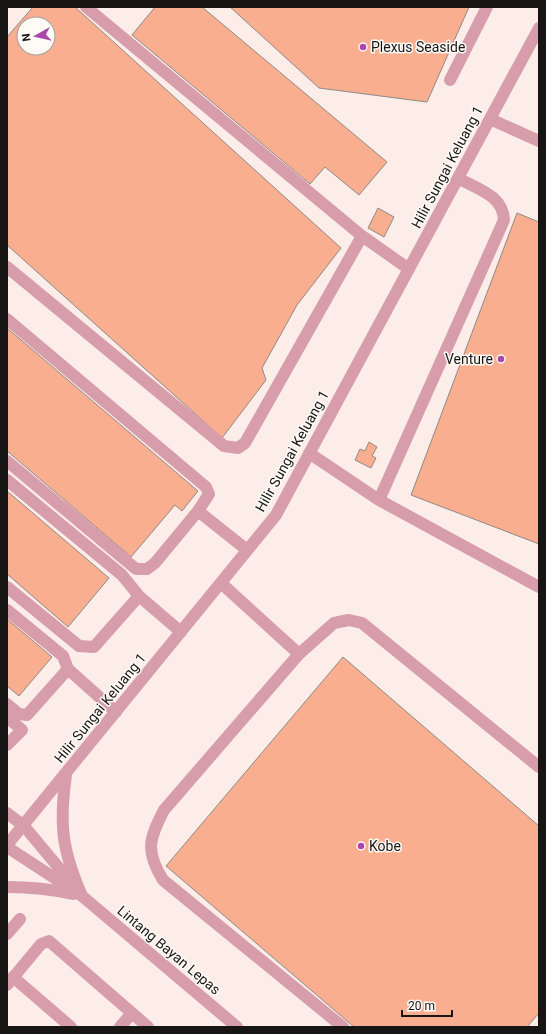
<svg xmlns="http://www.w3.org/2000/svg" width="546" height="1034" viewBox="0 0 546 1034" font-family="Roboto,sans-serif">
	<rect width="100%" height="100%" fill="#fefaf6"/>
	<path fill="#fdede9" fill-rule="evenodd" d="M7,7H539V1027H7ZM24,24H48V48H24Z"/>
	<path fill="#f9af8f" stroke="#8e8987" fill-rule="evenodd" d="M33,7H75L341,248L297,305L262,368L266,380L222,438L7,245V37ZM24,24H48V48H24Z
		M155,7H202L387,162L359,195L325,167L310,184L132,35Z
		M230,7H469L427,102L319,88Z
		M378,208L394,217L384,237L368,228Z
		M517,213L539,222V544L411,495Z
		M7,328L198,491L182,511L175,505L131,557L7,451Z
		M369,442L377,447L372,456L376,458L371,468L355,460L360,449L365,451Z
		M7,491L109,578L68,627L7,574Z
		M7,619L52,657L19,696L7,686Z
		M343,657L539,826V1013L527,1027H354L166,866Z"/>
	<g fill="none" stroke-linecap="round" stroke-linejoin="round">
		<path stroke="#d79dab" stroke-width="12" d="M450,80L487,7
			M490,119L539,141
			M458,178C477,189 503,195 504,220L379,500L539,587
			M362,236L409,269
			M7,267L224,446L238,448L245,443L362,236L86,7
			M7,319L206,487L209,494L198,511L155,563L147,569H136L7,461
			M309,453L379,500
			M7,480L122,575L139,596
			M198,511L247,550
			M221,583L299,654
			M7,587L79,646L94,647L139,596L181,632
			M7,610L63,656L68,669
			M7,704L19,714L27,715L68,669L116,712
			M7,717L22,730L7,745
			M66,775C59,825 62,850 82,896
			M7,813L24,826L74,886
			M7,845L276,515L539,28
			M7,847L82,896L237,1027
			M7,887C30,887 51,889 73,894
			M7,934L20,919
			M13,977L71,1027
			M7,985L41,944L49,941L132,1013
			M120,1027L132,1013L148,1027
			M343,1027L163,880C145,851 149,839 164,810L299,654L334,623L349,620L362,623L539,767"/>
	</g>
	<g fill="#ac46ab" stroke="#fefaf6" stroke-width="1.5">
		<circle cx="363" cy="47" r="4"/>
		<circle cx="501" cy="359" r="4"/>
		<circle cx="361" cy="846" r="4"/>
	</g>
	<g text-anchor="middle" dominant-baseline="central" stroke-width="3" stroke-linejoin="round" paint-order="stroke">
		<g font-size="14" fill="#171615" stroke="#fefaf6" text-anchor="start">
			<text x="371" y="47">Plexus Seaside</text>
			<text x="493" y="359" text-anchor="end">Venture</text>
			<text x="369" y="846">Kobe</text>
		</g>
		<g font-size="14" fill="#171615" stroke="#fefaf6">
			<text transform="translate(447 167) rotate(-62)">Hilir Sungai Keluang 1</text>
			<text transform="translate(292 451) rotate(-61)">Hilir Sungai Keluang 1</text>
			<text transform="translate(100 708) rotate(-51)">Hilir Sungai Keluang 1</text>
			<text transform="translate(169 950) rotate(40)">Lintang Bayan Lepas</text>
		</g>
	</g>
	<rect width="546" height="1034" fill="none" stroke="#171615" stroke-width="16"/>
	<g transform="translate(36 36) rotate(262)"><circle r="19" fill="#fefaf6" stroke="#a29f9c"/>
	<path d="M0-3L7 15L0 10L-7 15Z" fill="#ac46ab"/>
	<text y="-6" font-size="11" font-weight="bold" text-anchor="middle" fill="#171615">N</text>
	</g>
	<path d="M402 1010v6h50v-6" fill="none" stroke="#171615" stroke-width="2"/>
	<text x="408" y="1010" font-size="12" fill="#171615" stroke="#fefaf6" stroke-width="3" paint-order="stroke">20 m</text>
</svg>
